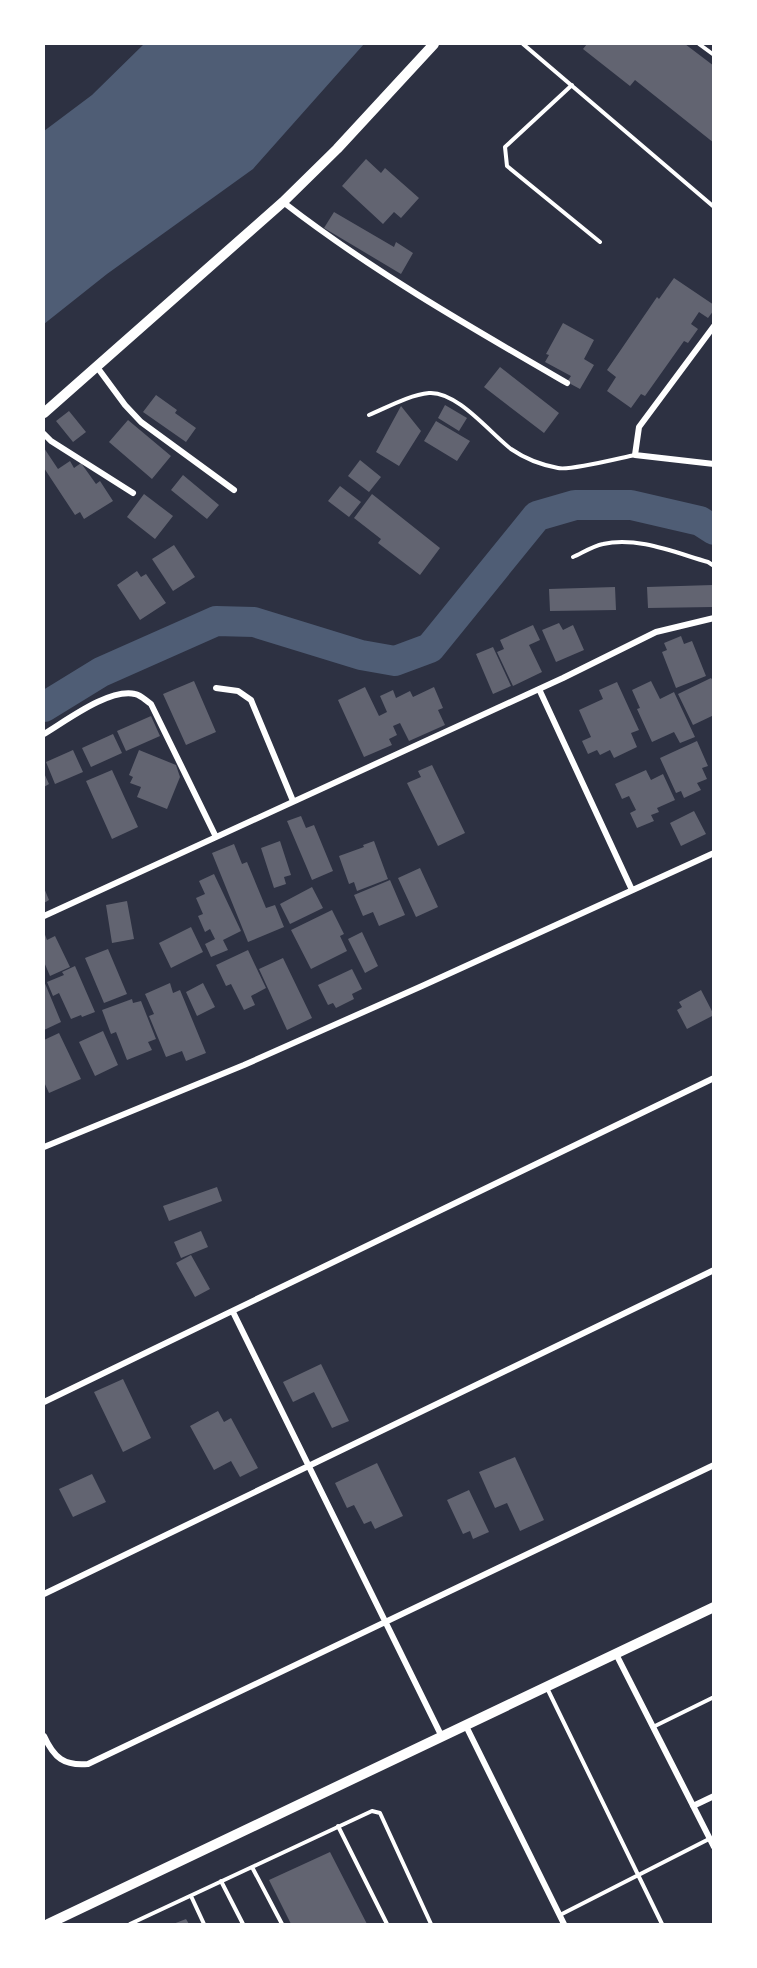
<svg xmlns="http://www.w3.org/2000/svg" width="757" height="1968" viewBox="0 0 757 1968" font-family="Signika,sans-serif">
	<rect width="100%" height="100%" fill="#2d3142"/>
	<path fill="#4f5d75" d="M144,44H364L253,169L107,274L44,324V131L92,95Z"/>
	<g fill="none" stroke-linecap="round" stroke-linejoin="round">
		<path stroke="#4f5d75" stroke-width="30" d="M44,707L101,672L216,621L254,622L361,655L395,661L430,648L537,516L575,505H631L700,521L714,530"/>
	</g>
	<path fill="#626471" d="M587,44H685L714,66V143L635,80L630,86L583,49Z
		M366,159L381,173L385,168L419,198L401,218L394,212L383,224L342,186Z
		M334,212L394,247L396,242L413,253L401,274L324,228Z
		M674,278L714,305V310L708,318L699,312L691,324L698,329L688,343L684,341L645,396L641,394L631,408L607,391L616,377L607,370L657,297L659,299Z
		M563,323L594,340L584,359L594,365L580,389L567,382L571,376L545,362L549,355L546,354Z
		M500,367L559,413L544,433L484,387Z
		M156,395L177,410L175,413L196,428L186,442L143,412Z
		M445,405L467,418L459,431L438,418Z
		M401,406L421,431L399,466L376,452Z
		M69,411L86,432L73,442L56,421Z
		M128,420L171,456L152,479L109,442Z
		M436,421L470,441L457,461L424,441Z
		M44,448L58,469L70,461L74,468L81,463L96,484L100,481L113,501L84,519L80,512L75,515L44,468Z
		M360,460L381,477L369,492L348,476Z
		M183,475L219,505L207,519L171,490Z
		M340,486L361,502L349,517L328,501Z
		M144,494L173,516L155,539L127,517Z
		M372,494L440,548L420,575L378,543L381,539L354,518Z
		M174,545L195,577L173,591L152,559Z
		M137,571L141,577L146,574L166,603L140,620L117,585Z
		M713,585V607L648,608L647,587Z
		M615,587L616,610L550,611L549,589Z
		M559,623L563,630L573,625L584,650L556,662L542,630Z
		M533,625L540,640L529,645L542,672L513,686L497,652L504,649L500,640Z
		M681,636L684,644L692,641L706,676L676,688L662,652L667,650L664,643Z
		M493,647L511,686L493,694L476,654Z
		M711,678L714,682V715L693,725L678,694Z
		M194,681L216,732L186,745L163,694Z
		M651,681L660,699L674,692L695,737L680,743L674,732L652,742L637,709L640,708L632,690Z
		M617,682L639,730L631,733L637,747L614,758L610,750L600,755L597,750L588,754L582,741L591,737L579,710L603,699L599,690Z
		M365,687L379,716L387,712L380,696L393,690L396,698L410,691L413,697L434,687L443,708L438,710L445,725L409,741L400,723L393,726L397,735L389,739L392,745L364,757L338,700Z
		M151,716L160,736L126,751L117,731Z
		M113,734L122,753L91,767L82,748Z
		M697,741L708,766L702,768L707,779L697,783L701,790L684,798L681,791L676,793L660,758Z
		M73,750L83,772L55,784L46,762Z
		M139,750L176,765L180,777L167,809L137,797L141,787L130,783L133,777L129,775Z
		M432,765L465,833L438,846L407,783L421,777L418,771Z
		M112,770L138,827L112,839L86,781Z
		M646,770L651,780L663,774L675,800L657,808L659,812L651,815L654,821L637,828L630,813L636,810L629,796L622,799L615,784Z
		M44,773L49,784L44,787Z
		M694,811L706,834L681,846L670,823Z
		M301,816L306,828L314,825L333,871L312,880L287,821Z
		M280,841L291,875L284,877L286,884L274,888L261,848Z
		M374,841L388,879L357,891L354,882L349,884L339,856L364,847L363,845Z
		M234,844L242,864L247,862L266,908L275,905L284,927L248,942L212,853Z
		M420,868L438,907L416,917L398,878Z
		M214,874L241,931L223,940L228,950L211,957L205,944L215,939L210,929L205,932L198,916L203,914L196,898L205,894L199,881Z
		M390,880L405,915L379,926L373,912L363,916L354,895Z
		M312,887L323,908L290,924L280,904Z
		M44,888L49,900L44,903Z
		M127,901L134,939L112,943L106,905Z
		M332,910L344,934L340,936L347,951L311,969L291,930Z
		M191,927L203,952L171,968L159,943Z
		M44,932L47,940L55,936L70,967L50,976L44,962Z
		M362,932L378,966L365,973L348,939Z
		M108,949L127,994L104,1003L85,958Z
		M248,950L266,988L251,996L255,1005L244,1010L231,984L226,986L216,965Z
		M283,958L312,1018L287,1030L259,969Z
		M75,966L95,1012L82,1017L81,1015L71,1019L59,993L53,996L47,982L64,975L62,972Z
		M352,969L362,989L352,994L354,999L336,1008L333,1003L328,1005L318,985Z
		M44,981L61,1022L44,1030Z
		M170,983L173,993L180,990L206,1053L186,1061L182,1051L166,1057L149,1016L154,1014L145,994Z
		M203,983L215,1007L197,1016L186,992Z
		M701,990L714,1015L687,1029L677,1010L682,1007L679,1002Z
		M132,999L133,1003L141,1001L156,1039L148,1042L152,1050L127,1060L116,1032L111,1034L102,1010Z
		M103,1031L118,1065L95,1076L79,1042Z
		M59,1033L81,1079L49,1093L44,1082V1040Z
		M217,1187L222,1201L169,1221L163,1206Z
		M201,1231L208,1247L181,1258L174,1242Z
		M191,1255L210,1289L195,1297L176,1263Z
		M321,1364L349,1421L332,1428L314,1392L293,1402L283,1382Z
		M123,1379L151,1438L123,1452L94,1392Z
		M218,1411L224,1422L231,1418L258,1468L240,1477L231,1461L214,1470L190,1426Z
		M515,1457L544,1520L520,1531L507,1503L495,1508L479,1472Z
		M377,1463L403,1516L375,1529L371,1521L364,1524L354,1505L347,1508L335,1483Z
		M92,1474L106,1502L73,1517L59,1489Z
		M469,1490L489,1532L473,1539L470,1531L463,1534L447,1500Z
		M330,1852L367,1924H291L269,1880Z
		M186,1919L189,1924H173Z"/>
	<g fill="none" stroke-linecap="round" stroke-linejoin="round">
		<path stroke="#fff" stroke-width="4" d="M523,44L714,207
			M699,44L714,55
			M572,85L505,147L507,166L600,242
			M369,415C388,407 409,395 429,393C457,391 490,433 511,449C524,458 542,465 558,468C570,471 620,458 635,455
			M573,557C582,553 593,546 603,544C637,536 676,553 708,562L714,566
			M547,1688L662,1924
			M653,1727L714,1697
			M338,1826L387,1924
			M252,1867L282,1924
			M221,1881L243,1924
			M191,1896L204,1924
			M560,1915L709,1839
			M130,1924L372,1811L380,1813L431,1924"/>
		<path stroke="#fff" stroke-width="6" d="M283,202C372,271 470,327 567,383
			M714,326L639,427L635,455L714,464
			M97,367L125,405L141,422L234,490
			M44,434L51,441L133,493
			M216,688L238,691L251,700L293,801
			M539,689L632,890
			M44,734C66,721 109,688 135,694C141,695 146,701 151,704L216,837
			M44,916L563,678L656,632L714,618
			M44,1147L244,1065L422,986L714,853
			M233,1312L442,1737
			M44,1402L714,1078
			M44,1594L714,1270
			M616,1654L714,1847
			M466,1726L564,1924
			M44,1736C54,1758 64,1766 88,1764L714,1465
			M693,1806L714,1796"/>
		<path stroke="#fff" stroke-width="10" d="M44,413L283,202L337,149L434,44
			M48,1924L714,1607"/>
	</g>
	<rect width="757" height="1968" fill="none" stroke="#ffffff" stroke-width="90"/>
</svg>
